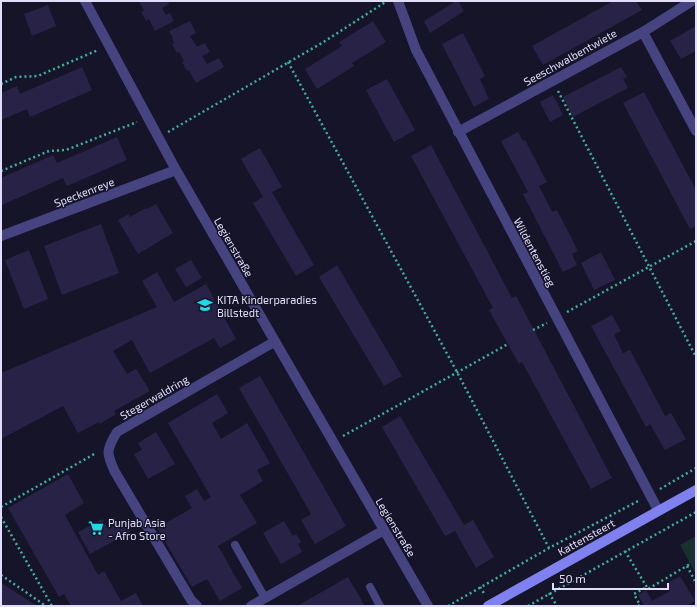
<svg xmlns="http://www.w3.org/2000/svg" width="697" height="607" viewBox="0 0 697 607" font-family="'Exo 2',sans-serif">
	<rect width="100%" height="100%" fill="#161428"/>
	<path fill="#17312f" d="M696,536V575L680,545Z"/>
	<path fill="#282246" d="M139,1H168L169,4L162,8L166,15L170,13L174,21L155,31L149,19L146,21L141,12L144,11Z
		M456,1H458L464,11L430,33L424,21Z
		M613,1H636L642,10L543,65L532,46Z
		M48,5L56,26L32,36L24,14Z
		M190,21L196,33L190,36L197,47L205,43L210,52L202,56L207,64L219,58L224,67L196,83L189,70L187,71L182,62L184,61L179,52L177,53L172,44L174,43L172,38H173L169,31Z
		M373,21L386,42L352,63L354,66L317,89L305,69L342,46L339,42Z
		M696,26V51L681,59L670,41Z
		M463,33L485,76L480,79L489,99L474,107L442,44Z
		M82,67L92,90L30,117L27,109L1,120V93L17,86L20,94Z
		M621,67L627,77L623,79L628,88L573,117L563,97Z
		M387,79L415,130L394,142L366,90Z
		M644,92L696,190V226L690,229L623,103Z
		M553,95L563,115L550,122L540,102Z
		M518,132L523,141L525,140L547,182L539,186L552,212L557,210L578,251L572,254L577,265L563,272L523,194L528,192L501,141Z
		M117,137L127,160L67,186L63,178L2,205L1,178L53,155L57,163Z
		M431,145L512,298L516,296L612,478L591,489L522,362L519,364L489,310L493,308L411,156Z
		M260,148L282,187L272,192L314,265L296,276L253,203L263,197L241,159Z
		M156,204L173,233L138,254L118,220L129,214L130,217L146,208L147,209Z
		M101,224L119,273L62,295L44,246Z
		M29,250L48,299L24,309L5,260Z
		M601,252L615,280L594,290L581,263Z
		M191,260L202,278L186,287L175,269Z
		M337,265L402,376L384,386L319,277Z
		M157,272L174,302L206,284L236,339L220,348L214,338L150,373L132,340L113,351L127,374L136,369L150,391L114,411L116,414L100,424L99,422L78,433L63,406L1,439V373L157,307L142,281Z
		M612,315L621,331L614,334L623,353L630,350L665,416L671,413L686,439L665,450L650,424L646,427L591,326Z
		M260,376L346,526L315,544L301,520L311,514L239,388Z
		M217,394L228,413L212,423L221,439L247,423L270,463L257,470L263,481L240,495L257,523L218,546L242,588L220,601L207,579L192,587L157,528L192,508L185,496L197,489L204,501L211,497L168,423Z
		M400,416L464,525L473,520L494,557L476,568L455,531L445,536L382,427Z
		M156,432L175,464L148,479L134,454L142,450L138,443Z
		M68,474L84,503L65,515L98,575L104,571L121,601L136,593L143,606H71L64,594L59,597L8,508Z
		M102,519L108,529L123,520L130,532L90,554L78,532Z
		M284,521L293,536L296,534L301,542L298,544L302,552L281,564L263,533Z
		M680,576L695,601L686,606H644L638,595L646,590L652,601L670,591L666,584Z
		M348,577L365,606H297Z
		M1,583L6,586L37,606H1Z"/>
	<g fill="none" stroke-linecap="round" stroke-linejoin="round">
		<path stroke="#3faea3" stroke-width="2.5" stroke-dasharray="2 3" stroke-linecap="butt" d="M288,62L457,372L549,548
			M1,84L16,77L38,76L98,50
			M558,91L696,357
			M168,132L322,43L387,1
			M1,171L49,151L66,150L137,122
			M567,312L696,241
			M533,330L547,323
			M343,436L508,344
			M660,489L696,468
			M1,507L96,453
			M1,517L52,606
			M625,551L648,589L690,564
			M687,566L696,583
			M1,575L43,604L42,606
			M480,587L485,595
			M549,593L557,606
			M448,606L549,548L640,500
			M528,606L696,512
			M638,606L640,605L634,594L647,587"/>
		<path stroke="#454481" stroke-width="8" d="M235,545L265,598
			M370,587L380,606"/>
		<path stroke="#454481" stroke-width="10" d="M85,1L176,170L428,606
			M398,1L416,50L658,510
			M643,32L696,131
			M458,132L643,32L692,1
			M1,236L176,170
			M197,606L191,600L115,472C106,453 106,450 117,432L274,342
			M251,606L384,530"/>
		<path stroke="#8081f0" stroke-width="10" d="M488,606L696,490"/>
	</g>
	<defs>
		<g id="school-bare" transform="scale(1.2)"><path d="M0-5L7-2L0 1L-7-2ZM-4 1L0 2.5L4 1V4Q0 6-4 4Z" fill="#21d7e4" stroke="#161428" stroke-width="2.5" paint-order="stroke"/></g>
		<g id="supermarket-bare" transform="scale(1.2)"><path d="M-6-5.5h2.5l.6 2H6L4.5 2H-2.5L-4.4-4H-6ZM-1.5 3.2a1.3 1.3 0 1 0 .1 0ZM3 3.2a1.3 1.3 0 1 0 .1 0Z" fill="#21d7e4" stroke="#161428" stroke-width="2.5" paint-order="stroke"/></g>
	</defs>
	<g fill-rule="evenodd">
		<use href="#school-bare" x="205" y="305"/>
		<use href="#supermarket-bare" x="96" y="528"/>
	</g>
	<g text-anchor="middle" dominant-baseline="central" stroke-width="3" stroke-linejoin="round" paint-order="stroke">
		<g font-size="11" fill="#e0defb" stroke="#161428">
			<text transform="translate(570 57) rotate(-29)">Seeschwalbentwiete</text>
			<text transform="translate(84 192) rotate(-21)">Speckenreye</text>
			<text transform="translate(234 247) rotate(60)">Legienstraße</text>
			<text transform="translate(535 252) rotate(62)">Wildentenstieg</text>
			<text transform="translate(154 397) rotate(-30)">Stegerwaldring</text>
			<text transform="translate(396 527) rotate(59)">Legienstraße</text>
			<text transform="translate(586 537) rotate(-29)">Kattensteert</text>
		</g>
		<g font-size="11" fill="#e0defb" stroke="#161428" text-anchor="start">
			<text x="217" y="299">KITA Kinderparadies<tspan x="217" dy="13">Billstedt</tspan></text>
			<text x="108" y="522">Punjab Asia<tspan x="108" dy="13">- Afro Store</tspan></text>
		</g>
	</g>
	<rect width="697" height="607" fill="none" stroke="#e0defb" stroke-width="4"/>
	<path d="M553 583v6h115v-6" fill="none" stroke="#e0defb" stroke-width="2"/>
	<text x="559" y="583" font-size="12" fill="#e0defb" stroke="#161428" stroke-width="3" paint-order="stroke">50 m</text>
</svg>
